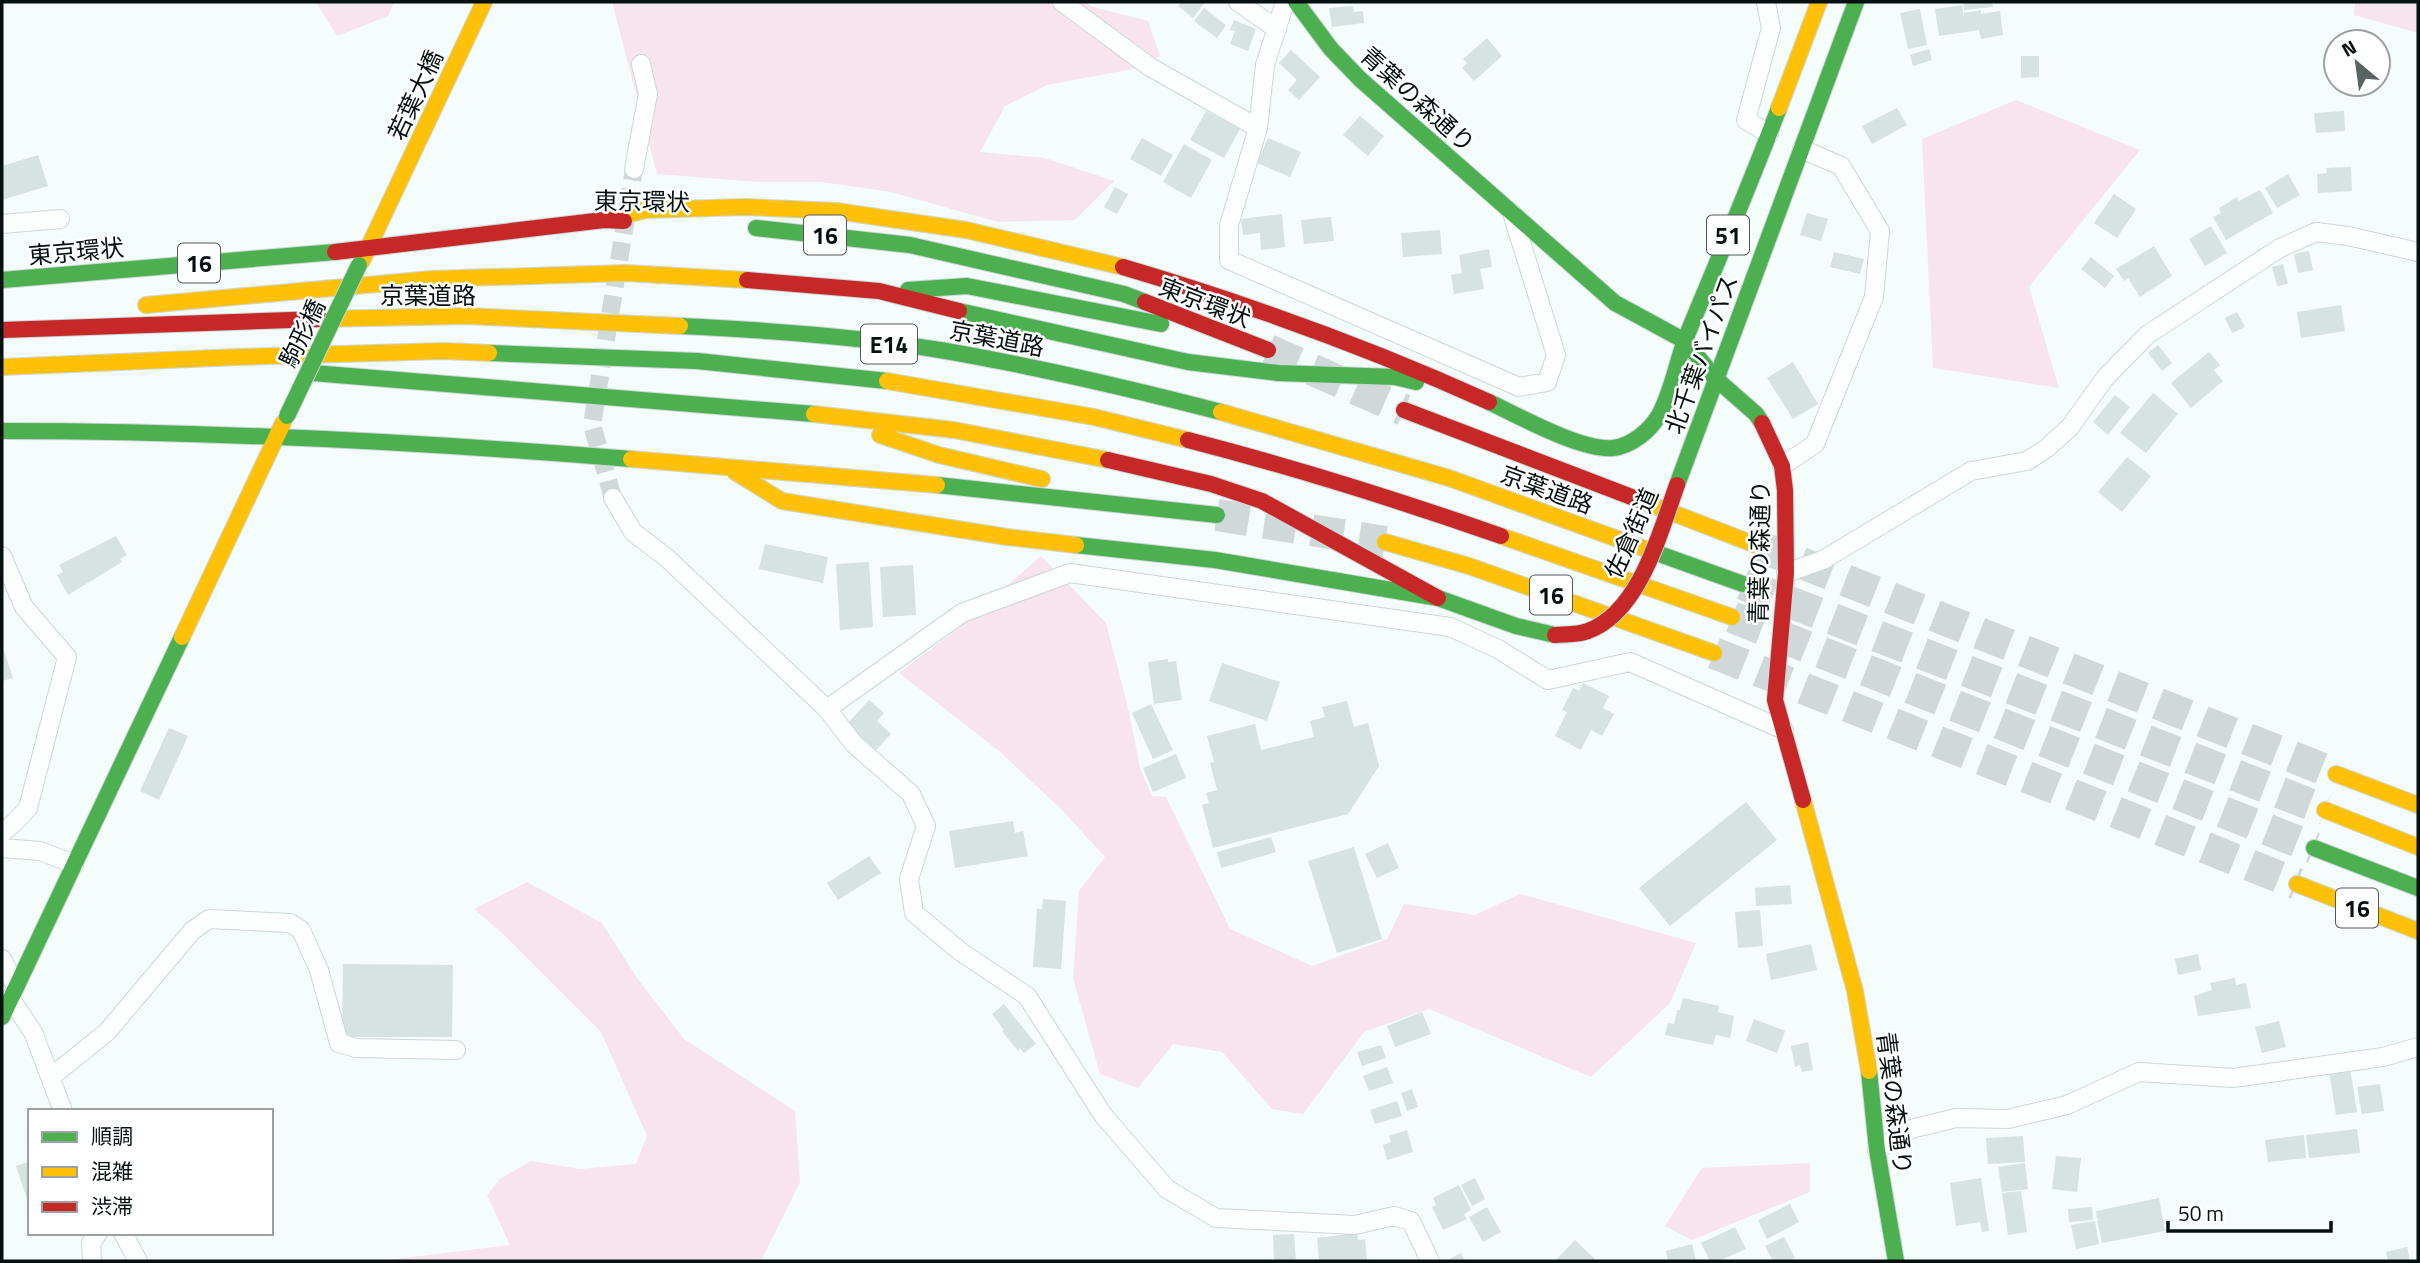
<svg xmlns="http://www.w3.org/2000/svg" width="2420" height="1263" viewBox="0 0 2420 1263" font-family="'Titillium Web','Noto Sans JP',sans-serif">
	<rect width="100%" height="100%" fill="#f4fcfc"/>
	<path fill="#f7e4ec" d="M316,2H394L388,16L337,36Z
		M612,2H1086L1090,6L1148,21L1160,56L1138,68L1047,85L1005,106L980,152L1045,158L1114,181L1075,220L998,222L891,192L822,182H760L657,174Z
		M2355,2H2418V33L2354,15Z
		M2016,100L2140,150L2029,287L2059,388L1933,368L1922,139Z
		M1041,556L1106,623L1129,712L1140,768L1152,796L1166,797L1230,929L1312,966L1387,939L1404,904L1475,915L1520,894L1696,943L1670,1003L1591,1077L1429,1009L1364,1032L1303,1114L1272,1109L1222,1052L1173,1044L1138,1088L1100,1074L1073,978L1079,891L1105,857L1061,809L999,751L899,673L955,631Z
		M527,882L602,923L637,978L684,1039L795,1111L800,1182L761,1261H380L510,1245L487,1195L500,1179L531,1161L580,1169L636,1164L647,1136L601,1032L504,935L474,909Z
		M1810,1163V1192L1692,1240L1665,1226L1702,1168Z"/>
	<path fill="#d7e2e2" d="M1182,2H1205L1193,18L1178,6Z
		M1963,2H1992L1993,7L1964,10Z
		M1962,5L1964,18V13L1981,10V14L2000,11L2003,35L1981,39L1979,30L1939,36L1935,9Z
		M1353,6L1354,12L1363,11L1364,23L1332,27L1329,8Z
		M1204,8L1226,25L1217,38L1194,21Z
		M1920,9L1927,45L1908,49L1900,13Z
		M1234,20L1256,29L1248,51L1230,44L1235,31L1230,30Z
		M1487,38L1502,56L1474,81L1462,68L1467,63L1463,59Z
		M1929,49L1932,60L1913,66L1910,55Z
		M1291,50L1320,77L1299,100L1288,90L1297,80L1279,63Z
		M2021,56H2039V77L2021,78Z
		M1897,108L1907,125L1872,144L1862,126Z
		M1206,111L1240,129L1224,158L1190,140Z
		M2344,111L2345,131L2316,133L2314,113Z
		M1360,116L1384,136L1368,156L1343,135Z
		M1142,138L1173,155L1161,176L1130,159Z
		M1268,138L1301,152L1290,177L1257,163Z
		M1184,144L1212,160L1191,198L1163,182Z
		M38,155L48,186L2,200V166Z
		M2351,167L2352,191L2318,193L2317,174L2327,173L2326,168Z
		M2288,174L2300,195L2277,208L2265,188Z
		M1115,187L1128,194L1117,214L1104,207Z
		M2260,190L2273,213L2226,240L2213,217L2221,213L2219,208L2237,197L2239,201Z
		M2114,194L2136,209L2117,238L2094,223Z
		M1807,213L1828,219L1821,241L1800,235Z
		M1282,214L1285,247L1261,250L1260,233L1243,235L1241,219Z
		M1331,217L1334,241L1304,244L1301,220Z
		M2211,226L2227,253L2205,266L2189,239Z
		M1440,230L1442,254L1403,257L1401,233Z
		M2154,246L2172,276L2140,297L2128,278L2124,281L2116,269Z
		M1489,249L1492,267L1480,269L1484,289L1454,294L1451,275L1462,273L1459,255Z
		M2309,251L2313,270L2298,273L2294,254Z
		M1834,252L1864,259L1860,274L1830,267Z
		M2091,257L2114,276L2105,288L2081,269Z
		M2283,264L2288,284L2277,286L2272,267Z
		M2341,305L2345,331L2301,338L2297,312Z
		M2237,312L2245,327L2232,333L2225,318Z
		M2158,345L2172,363L2162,371L2148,353Z
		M2209,352L2220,365L2214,370L2223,381L2191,408L2171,383Z
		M1793,362L1818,404L1793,419L1767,378Z
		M2153,393L2178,414L2146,453L2120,433Z
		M2115,395L2130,407L2108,435L2093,422Z
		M2127,457L2151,476L2122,512L2098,492Z
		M116,536L127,555L120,559L122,562L68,595L57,575L63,572L59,565Z
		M765,544L828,557L823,583L759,569Z
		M869,562L873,627L840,630L836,564Z
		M913,565L916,615L883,617L880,567Z
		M2,645L13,678L2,681Z
		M1168,659V662L1176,661L1182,700L1154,704L1148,662Z
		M1222,663L1280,682L1267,721L1209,701Z
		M1583,683L1609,696L1603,708L1614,714L1602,736L1591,730L1581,750L1555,736L1567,712L1562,710L1573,688L1579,691Z
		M869,700L884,713L877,721L891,734L876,750L847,724Z
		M1347,701L1354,727L1368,723L1379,766L1348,814L1213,848L1202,805L1209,803L1206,793L1217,790L1210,763L1214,762L1207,736L1255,724L1261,750L1314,737L1310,721L1325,717L1322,707Z
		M1151,704L1173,750L1153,759L1132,713Z
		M169,728L188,736L159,800L140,791Z
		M1176,754L1186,778L1153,792L1143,768Z
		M1746,802L1777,840L1670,926L1639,888Z
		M1013,821L1015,833L1023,831L1028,856L955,868L949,831Z
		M1271,837L1276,852L1221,868L1217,852Z
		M1388,843L1399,868L1377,878L1365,854Z
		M1354,847L1382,939L1337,953L1308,861Z
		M869,856L881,873L838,900L827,883Z
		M1790,885L1792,904L1756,906L1755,888Z
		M1043,899L1066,901L1061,969L1033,967L1037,909H1042Z
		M1760,910L1763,946L1738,948L1735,912Z
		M1811,944L1817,970L1771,980L1766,954Z
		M2198,954L2201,970L2178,975L2175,959Z
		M343,964L453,965L452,1037H342Z
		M2235,978L2236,985L2246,983L2251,1008L2198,1016L2194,996L2212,990L2210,983Z
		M1683,998L1719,1006L1718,1012L1734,1016L1730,1038L1716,1035L1713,1045L1665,1035L1668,1023L1674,1024L1677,1010H1680Z
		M1004,1004L1036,1044L1024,1053L1020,1048L1018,1051L1002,1031L1004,1030L992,1014Z
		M1422,1012L1431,1034L1395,1047L1387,1026Z
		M1754,1019L1785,1031L1777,1053L1746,1041Z
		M2279,1021L2286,1047L2262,1053L2255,1027Z
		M1808,1042L1813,1070L1802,1072L1800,1065L1795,1067L1791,1046Z
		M1381,1045L1386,1058L1362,1066L1357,1052Z
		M1387,1067L1393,1083L1369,1091L1363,1076Z
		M2350,1068L2357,1112L2336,1115L2329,1071Z
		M2380,1084L2384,1111L2362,1114L2357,1087Z
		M1412,1089L1418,1107L1407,1111L1401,1093Z
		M1397,1101L1402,1116L1375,1124L1370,1110Z
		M2357,1129L2360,1153L2309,1158L2306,1135Z
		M1407,1130L1413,1152L1387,1160L1383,1145L1391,1142L1389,1136Z
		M2304,1135L2306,1158L2268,1162L2265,1140Z
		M2023,1136L2025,1162L1988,1164L1986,1138Z
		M2056,1156L2081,1158L2077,1192L2052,1189Z
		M30,1161V1205H29L16,1166Z
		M2025,1163L2028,1189L2002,1192L1998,1167Z
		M1475,1178L1485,1199L1472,1206L1461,1185Z
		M1981,1178L1989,1231L1982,1232L1980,1222L1956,1226L1950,1183Z
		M1459,1185L1471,1210L1464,1214L1467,1219L1443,1230L1432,1207L1436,1205L1433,1198Z
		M2021,1191L2027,1232L2008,1235L2002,1193Z
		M2159,1198L2165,1231L2102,1243L2097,1220L2100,1219H2097L2096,1211Z
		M1790,1204L1799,1222L1767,1239L1758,1220Z
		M1487,1207L1501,1232L1483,1242L1469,1217Z
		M2092,1207L2093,1220L2069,1222L2068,1209Z
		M2095,1221L2099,1244L2076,1249L2071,1225Z
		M1735,1227L1746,1249L1719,1261H1710L1701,1243Z
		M1357,1233L1358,1240L1365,1239L1367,1261H1319L1317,1238Z
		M1294,1234L1296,1261H1274L1273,1235Z
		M1784,1237L1795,1258L1789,1261H1773L1765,1246Z
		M1575,1240L1597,1261H1555Z
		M1692,1244L1696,1261H1668L1666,1251Z
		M2407,1247L2410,1261H2388L2386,1252Z
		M1461,1253L1465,1261H1446Z"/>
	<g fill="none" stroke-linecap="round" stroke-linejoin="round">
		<path stroke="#d0d9d9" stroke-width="18" stroke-dasharray="18 9" stroke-linecap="butt" d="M613,498L592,425L634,169"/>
		<path stroke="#d0d9d9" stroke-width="32" stroke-dasharray="32 16" stroke-linecap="butt" d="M1268,350L1404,410
			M1217,515L1385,542
			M1756,545L2336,774
			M1743,584L2325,810
			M1732,617L2314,848
			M1714,653L2297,884"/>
		<g stroke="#ccd7d7" stroke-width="20">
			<path id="street" d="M1062,2L1150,67L1258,128
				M1238,2L1277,29
				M1285,2L1265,65L1258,128L1229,225V260L1519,387L1547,382L1556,355L1512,213
				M1766,2L1771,28L1746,120L1769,134
				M634,169L648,94L641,64
				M2,224L60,219
				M1782,466L1815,444L1874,297L1880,231L1841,166L1802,149
				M613,498L633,532L667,558L827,709L854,744L911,794L926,826L909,879L914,913L961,952L1027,996L1103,1115L1167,1189L1216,1218L1355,1225L1394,1216L1411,1221L1430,1261
				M2,556L24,607L67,657L28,808L13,824L2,833
				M1786,573L1823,560L1971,471L2027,461L2047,448L2070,427L2105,378L2147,335L2280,248L2316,232L2348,236L2418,252
				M827,709L962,613L1070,573L1450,627L1498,649L1548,680L1630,662L1784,730
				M2,848L40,851L74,864
				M2,959L15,985
				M10,998L33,1032L63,1111
				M51,1077L107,1032L192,931L209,919L290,923L301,930L319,970L339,1043L356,1048L456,1050
				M1877,1150L1911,1129L1956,1118L2008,1119L2067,1105L2139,1072L2233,1078L2383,1057L2418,1047
				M123,1233L138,1261
				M92,1261L91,1243L98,1233"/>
		</g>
		<g stroke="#ccd7d7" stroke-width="18">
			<path id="fast" d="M1296,2L1331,49L1361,80L1615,303L1685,341L1715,378L1756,414L1762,423
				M756,228L910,245L1124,294L1145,302
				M2,280L335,252
				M908,290L967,286L1161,324
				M959,311L1188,362L1278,373L1395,377L1416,382
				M680,326C767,330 855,336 940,350C1034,366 1128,388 1221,412
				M489,353L697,361L887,381
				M313,373L814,414
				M1489,402C1519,416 1581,451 1613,448C1631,446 1650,431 1659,415C1672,392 1677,360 1687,335C1718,260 1750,185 1779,108
				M2,431C212,431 421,442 631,459
				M937,485L1217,515
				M1677,485L1856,2
				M1076,545L1215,560L1438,598L1516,626L1555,635
				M1651,551L1743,584
				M2314,848L2418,888
				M2,1017L182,637
				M1869,1071L1877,1150L1896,1261"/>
		</g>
		<g stroke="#ccd7d7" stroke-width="18">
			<path id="slow" d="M1779,108L1819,2
				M604,220L646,210L745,207L836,211L966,230L1123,267
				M362,261L484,2
				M146,305L432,279L626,273L747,280
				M320,319L466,316L680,326
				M2,367L238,357L444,351L489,353
				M887,381L1094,417L1188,440
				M1221,412L1449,478L1651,551
				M814,414L954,430L1108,460
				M880,435L939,455L1042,479
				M631,459L937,485
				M735,472L782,501L1007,537L1076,545
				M1642,501L1756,545
				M1501,536L1732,617
				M1385,542L1469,566L1714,653
				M182,637L283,423
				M2336,774L2418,805
				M1803,800L1855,991L1869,1071
				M2325,810L2418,847
				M2297,884L2418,931"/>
		</g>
		<g stroke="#ccd7d7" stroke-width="18">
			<path id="jam" d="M335,252L604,220L624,221
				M1123,267C1248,304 1370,348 1489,402
				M747,280L879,291L959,311
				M1145,302L1268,350
				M2,330L320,319
				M1404,410L1642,501
				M1762,423L1782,466L1785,490L1786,573L1775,700L1803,800
				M1188,440C1293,467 1398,500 1501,536
				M1108,460L1211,484L1262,501L1438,598"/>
		</g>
		<use href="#street" stroke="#fdffff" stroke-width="18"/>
		<use href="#fast" stroke="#4caf50" stroke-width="16"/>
		<use href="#slow" stroke="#ffc107" stroke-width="16"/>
		<use href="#jam" stroke="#c62828" stroke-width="16"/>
		<g stroke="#ccd7d7" stroke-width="18" stroke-linecap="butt">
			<path id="fast-bridge" d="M287,416L359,265"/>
		</g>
		<g stroke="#ccd7d7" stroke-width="18" stroke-linecap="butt">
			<path id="jam-bridge" d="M1555,635C1566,634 1578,635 1588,631C1640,612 1660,532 1677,485"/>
		</g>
		<use href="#fast-bridge" stroke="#4caf50" stroke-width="16"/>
		<use href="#jam-bridge" stroke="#c62828" stroke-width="16"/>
	</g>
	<g text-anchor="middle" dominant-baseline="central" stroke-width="5" stroke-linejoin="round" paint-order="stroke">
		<g fill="#fff" stroke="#505858" stroke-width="2">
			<rect x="804" y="215.5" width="42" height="39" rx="5"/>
			<rect x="1707" y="215.5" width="42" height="39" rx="5"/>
			<rect x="178" y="243.5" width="42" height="39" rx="5"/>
			<rect x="861" y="324.5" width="56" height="39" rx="5"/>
			<rect x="1530" y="575.5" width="42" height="39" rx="5"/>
			<rect x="2336" y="888.5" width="42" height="39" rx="5"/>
		</g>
		<g font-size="23" font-weight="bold" fill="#051111">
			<text x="825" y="235">16</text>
			<text x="1728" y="235">51</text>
			<text x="199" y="263">16</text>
			<text x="889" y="344">E14</text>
			<text x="1551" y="595">16</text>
			<text x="2357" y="908">16</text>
		</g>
		<g font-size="24" fill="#051111" stroke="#fff">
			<text transform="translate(415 95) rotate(-65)">若葉大橋</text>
			<text transform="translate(1418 99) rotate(42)">青葉の森通り</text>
			<text transform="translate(642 201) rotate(1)">東京環状</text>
			<text transform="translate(76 251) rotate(-5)">東京環状</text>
			<text x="428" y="295">京葉道路</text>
			<text transform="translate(1205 302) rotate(21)">東京環状</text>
			<text transform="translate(302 333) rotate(-64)">駒形橋</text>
			<text transform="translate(997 338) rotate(11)">京葉道路</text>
			<text transform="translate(1701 354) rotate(-70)">北千葉バイパス</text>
			<text transform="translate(1547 489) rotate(20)">京葉道路</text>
			<text transform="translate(1631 533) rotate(-66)">佐倉街道</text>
			<text transform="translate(1759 552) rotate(-89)">青葉の森通り</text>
			<text transform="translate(1895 1103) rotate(83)">青葉の森通り</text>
		</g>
	</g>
	<rect width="2420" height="1263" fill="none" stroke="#051111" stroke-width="7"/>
	<rect x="28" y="1109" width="245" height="126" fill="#ffffff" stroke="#9ba0a0" stroke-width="2"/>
	<rect x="42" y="1132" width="35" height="10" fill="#4caf50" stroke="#9ba0a0" stroke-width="2"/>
	<text x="91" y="1144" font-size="21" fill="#051111">順調</text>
	<rect x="42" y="1167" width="35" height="10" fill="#ffc107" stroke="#9ba0a0" stroke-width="2"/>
	<text x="91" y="1179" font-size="21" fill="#051111">混雑</text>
	<rect x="42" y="1202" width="35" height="10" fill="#c62828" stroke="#9ba0a0" stroke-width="2"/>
	<text x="91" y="1214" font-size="21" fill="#051111">渋滞</text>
	<g transform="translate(2357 63) rotate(331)"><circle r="33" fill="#ffffff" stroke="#9ba0a0" stroke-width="2"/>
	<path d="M0-5L12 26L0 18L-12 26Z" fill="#596363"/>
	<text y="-10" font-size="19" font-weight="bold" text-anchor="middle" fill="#051111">N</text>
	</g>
	<path d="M2168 1221v10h163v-10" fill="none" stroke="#051111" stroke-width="3.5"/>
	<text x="2178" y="1221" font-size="21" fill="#051111" stroke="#ffffff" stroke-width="5" paint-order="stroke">50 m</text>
</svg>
